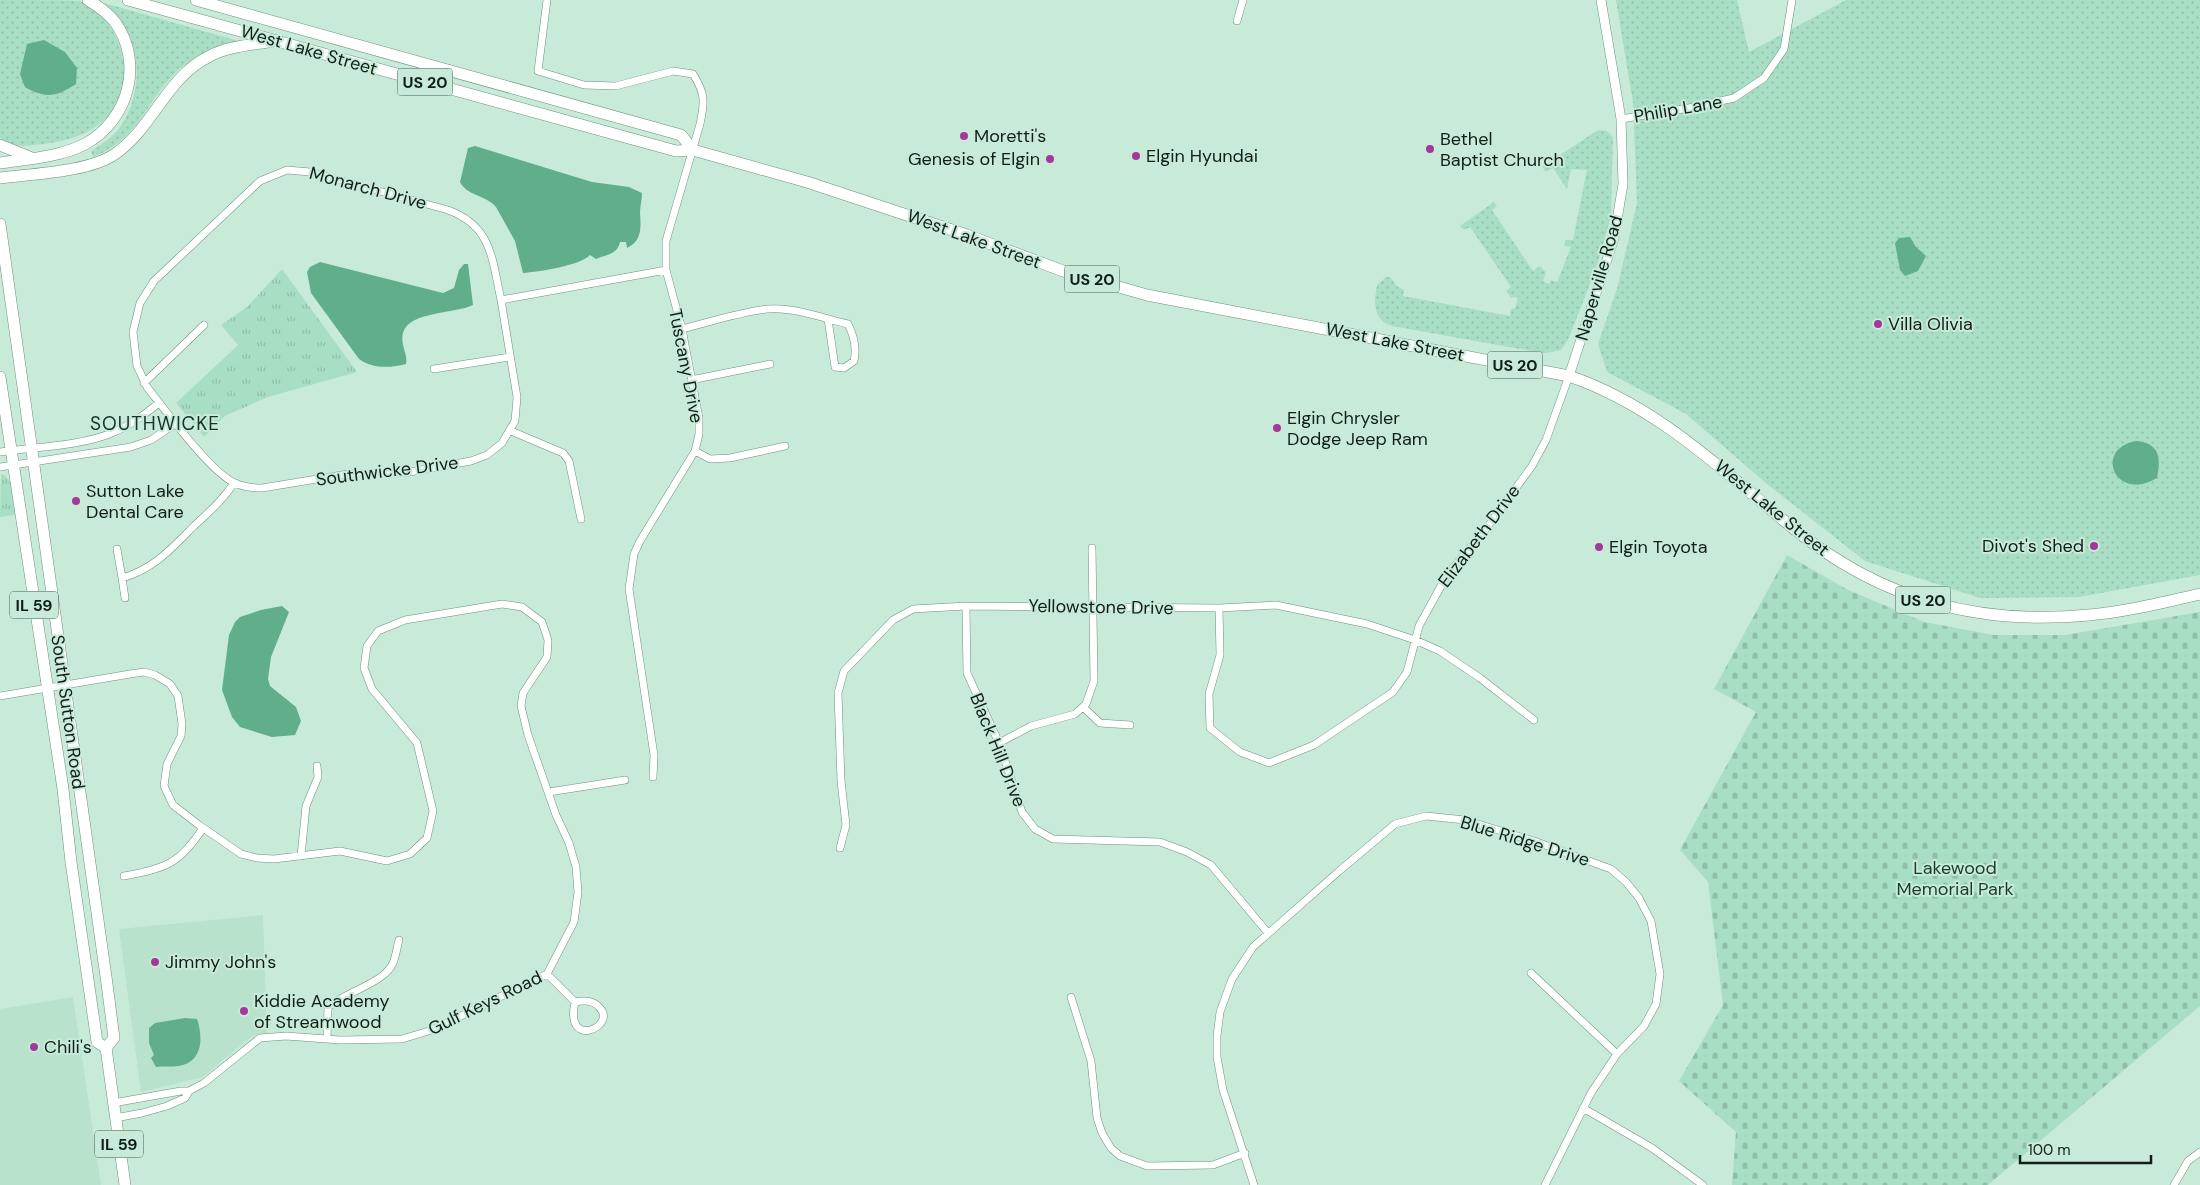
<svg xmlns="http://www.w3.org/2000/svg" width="2200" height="1185" viewBox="0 0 2200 1185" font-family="'DM Sans',sans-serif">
	<defs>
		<pattern id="grass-dots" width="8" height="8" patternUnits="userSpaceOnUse" patternTransform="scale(1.25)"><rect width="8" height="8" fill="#a8dfc4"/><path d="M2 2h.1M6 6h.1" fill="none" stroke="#90bfa8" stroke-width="1.8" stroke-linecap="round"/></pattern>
		<pattern id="cemetery-stones" width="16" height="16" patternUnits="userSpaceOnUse" patternTransform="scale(1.25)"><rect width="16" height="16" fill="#a8dfc4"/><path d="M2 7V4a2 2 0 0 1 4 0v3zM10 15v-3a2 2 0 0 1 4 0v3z" fill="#90bfa8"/></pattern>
		<pattern id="park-tufts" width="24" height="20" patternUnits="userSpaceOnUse" patternTransform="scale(1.25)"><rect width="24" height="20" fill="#a8dfc4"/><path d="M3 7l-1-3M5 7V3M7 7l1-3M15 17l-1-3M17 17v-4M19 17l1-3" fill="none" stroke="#90bfa8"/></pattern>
	</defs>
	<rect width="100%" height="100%" fill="#c8ebd9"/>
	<path fill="#b8e2cc" d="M263,915L267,1033L252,1036L203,1077L141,1092L119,929Z
		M73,997L101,1185H0V1009Z"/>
	<path fill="url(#grass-dots)" d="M0,0C15,0 69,0 80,1C120,17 139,79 111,113C93,134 68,141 43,144C27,146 14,149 0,138Z
		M1616,0H1737L1749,52L1846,0H2200V575L2079,597L1980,598L1865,561L1767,484L1686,414L1607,372L1598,344L1617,289L1637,203L1633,103Z
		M104,3L239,41C233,44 224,44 217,47C203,51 189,61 178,70C145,101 140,139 93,157L91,151C99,146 107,141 113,135C134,115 142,75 133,48C127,32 111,19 104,3Z
		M1598,130L1607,131L1613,137L1611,216L1596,269L1568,340L1561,350L1546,353L1537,352L1392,326C1372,320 1374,301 1377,285L1386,277H1390L1397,286L1404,290L1403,296L1510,316L1511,309L1515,308L1518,297L1511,298L1506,291L1511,287L1470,227L1464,230L1460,226L1494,202L1497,206L1492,210L1533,271L1540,266L1546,272L1543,281L1549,284L1551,280L1557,282L1571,247L1564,246L1565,240H1573L1587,170L1571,169L1567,189L1553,168L1546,172L1542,167Z"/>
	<path fill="url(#cemetery-stones)" d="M1787,555L1848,590L1924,622L1994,635H2065L2200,612V1006L1988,1185H1732L1736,1132L1679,1081L1723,1005L1708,882L1680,850L1756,712L1714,689Z"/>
	<path fill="url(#park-tufts)" d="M282,269L357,372L268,397L225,416L204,437L176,403L238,345L221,325L247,307Z
		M1,474L5,475L11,484L15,515L0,517Z"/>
	<path fill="#60ae8a" d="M44,40L65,52L77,68L76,84C56,97 46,99 25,87L20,74L27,44Z
		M475,146L592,182L629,187L642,193C642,200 640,206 640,213C641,228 642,241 627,248L626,242H620C617,255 607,254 596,259L590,255C582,265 538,272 523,273L515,241L496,207C486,195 467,196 460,182L468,148Z
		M1910,237L1916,247L1926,256L1918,271L1905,276L1900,270L1895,243L1899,238Z
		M320,262L443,293L454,288L459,270L464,264H468L473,305C455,314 409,311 403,333C400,345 408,354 406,364C390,368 373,369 359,359L311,293L307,272L310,267Z
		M2136,441C2160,443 2161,458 2157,478C2115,503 2093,449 2136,441Z
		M282,606L289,612L271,657L268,679L270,686L296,707L301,721L295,735L272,737L240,727L232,717L222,690L229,635L235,622L240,617L261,610Z
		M185,1018L197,1019L198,1022C203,1040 202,1062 179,1066C171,1067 164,1066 156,1067L151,1058L154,1055L149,1043V1028L155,1023Z"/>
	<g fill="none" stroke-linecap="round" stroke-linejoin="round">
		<g stroke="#6f8f7f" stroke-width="8">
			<path id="minor" d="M547,0L538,71L584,85L616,86L673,71L693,74C705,93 705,101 700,124L666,241V270L682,329L699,418V434L695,451L640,541L634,554L629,589L654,755L653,777
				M1237,21L1243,0
				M1621,119L1689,108L1734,98L1764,78L1784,49L1792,0
				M501,300L517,397L515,421L502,443L487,455L471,461L404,473H354L262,488C252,488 244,487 235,483C211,473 165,410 147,387L137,366L133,332L140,303L154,281L260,181L287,170L310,172L448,210C492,226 492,259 501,300L666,270
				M682,329C710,322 739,312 768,309C794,307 823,318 848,324C854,336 857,348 854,361L844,368L835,367L828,319
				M434,369L510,357
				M691,380L770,364
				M144,383L204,325
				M511,431L563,453L569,461L581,519
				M695,451L710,459L730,458L785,446
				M0,452C34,447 83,446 114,432C131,425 145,414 159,403
				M0,467L131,447L151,440L176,423
				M117,549L122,578
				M125,598L122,578C154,569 171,549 194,526C209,512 223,500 234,483
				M966,606L967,673L999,743L1022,812L1035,829L1053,839L1160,842L1187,852L1211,865L1268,933
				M1219,608L1220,655L1209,694L1210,728L1240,752L1269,763L1314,745L1393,692L1407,672L1419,626L1447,575L1488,526L1532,466L1546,440L1569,376
				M0,696L130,674L144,672L155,675L170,684L178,696L182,724L181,736L167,764L164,786L173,805L199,825L241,854L257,858L274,859L340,851L387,861L410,854L427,838L433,811L417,743L372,689L364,668L367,646L378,631L405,620L502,604L522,607L542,622L548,640L547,657L523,693L521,706L528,735L556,815L569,843L576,867L578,892L574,922L547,974L432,1030L402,1039L340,1040L286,1036L260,1038L204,1083L189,1091L185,1098L167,1106L142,1113L115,1118
				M1083,707L1100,723L1130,725
				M999,743L1031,726L1075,714L1086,704L1094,681L1092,548
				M549,792L625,780
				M840,848L846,825L841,781L838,693L844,671L893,620L913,609L966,606L1219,608L1276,605L1367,624L1415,640L1440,651L1480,678L1534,720
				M301,856L306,806L318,777L317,766
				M124,876C165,868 179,865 203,828
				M1531,973L1617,1054
				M547,974L575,1002C584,1000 594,1000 600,1008C617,1027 564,1050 575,1002
				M1071,997L1091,1061L1097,1118L1102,1133L1111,1148L1120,1156L1147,1166L1213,1165L1245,1153
				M327,1039L328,1007C345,992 385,983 393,963C396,956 397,947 399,940
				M113,1103L181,1091H189
				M1583,1108L1652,1148L1703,1185
				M1254,1185L1223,1090L1217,1057V1036L1220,1012L1232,979L1253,947L1338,872L1395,824L1426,816L1465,820L1534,841L1611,869L1626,882L1639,898L1651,921L1660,974L1656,1004L1644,1026L1617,1054L1591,1093L1545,1185
				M2174,1185L2188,1161L2200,1152"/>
		</g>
		<g stroke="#6f8f7f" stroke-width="10">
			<path id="tertiary" d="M1569,376L1614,238L1623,184L1621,119L1601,0"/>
		</g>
		<g stroke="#6f8f7f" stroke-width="12">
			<path id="primary" d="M0,224L107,984L114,1038L106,1048L125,1185
				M0,377L63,789L71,862L97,1042L106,1048"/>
		</g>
		<g stroke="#6f8f7f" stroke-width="12">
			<path id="trunk" d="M128,0L676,151L693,150L807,182L967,235L1063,271L1147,295L1569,376C1657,406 1722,470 1793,528C1880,599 1977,626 2089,615C2126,612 2164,602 2200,594
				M196,0L681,135L693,150
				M0,145L32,158
				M0,163C28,159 60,157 85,144C129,120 144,63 115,22C108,13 98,6 88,0
				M0,178C32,174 89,172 115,154C154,127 166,77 210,56C229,46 252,45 273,41"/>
		</g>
		<use href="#minor" stroke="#fff" stroke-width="7"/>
		<use href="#tertiary" stroke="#fff" stroke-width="9"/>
		<use href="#primary" stroke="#fff" stroke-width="11"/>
		<use href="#trunk" stroke="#fff" stroke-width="11"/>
	</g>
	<g fill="#a43899" stroke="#c8ebd9" stroke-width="2">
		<circle cx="964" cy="136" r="5"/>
		<circle cx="1430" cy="149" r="5"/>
		<circle cx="1136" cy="156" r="5"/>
		<circle cx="1050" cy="159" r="5"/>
		<circle cx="1878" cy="324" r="5"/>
		<circle cx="1277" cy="428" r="5"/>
		<circle cx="76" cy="501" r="5"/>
		<circle cx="2094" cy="546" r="5"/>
		<circle cx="1599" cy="547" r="5"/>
		<circle cx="155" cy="962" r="5"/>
		<circle cx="244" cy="1011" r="5"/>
		<circle cx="34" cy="1047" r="5"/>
	</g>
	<g text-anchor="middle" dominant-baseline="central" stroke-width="4" stroke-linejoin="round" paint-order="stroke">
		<g fill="#c8ebd9" stroke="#485c52" stroke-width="1">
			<rect x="397.5" y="68.5" width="55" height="27" rx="4"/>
			<rect x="1064.5" y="265.5" width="55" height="27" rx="4"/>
			<rect x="1487.5" y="351.5" width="55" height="27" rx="4"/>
			<rect x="1895.5" y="586.5" width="55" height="27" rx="4"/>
			<rect x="10" y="591.5" width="48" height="27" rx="4"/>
			<rect x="95" y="1130.5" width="48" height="27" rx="4"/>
		</g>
		<g font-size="16" font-weight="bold" fill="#111e18">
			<text x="425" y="82">US 20</text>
			<text x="1092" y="279">US 20</text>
			<text x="1515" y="365">US 20</text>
			<text x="1923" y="600">US 20</text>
			<text x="34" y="605">IL 59</text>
			<text x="119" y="1144">IL 59</text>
		</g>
		<g font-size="18" fill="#111e18" stroke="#c8ebd9">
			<text transform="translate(309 50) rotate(16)">West Lake Street</text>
			<text transform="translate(1678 109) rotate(-10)">Philip Lane</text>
			<text transform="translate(368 188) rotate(15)">Monarch Drive</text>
			<text transform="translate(974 239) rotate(20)">West Lake Street</text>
			<text transform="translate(1599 278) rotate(-74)">Naperville Road</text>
			<text transform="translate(1395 342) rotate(11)">West Lake Street</text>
			<text transform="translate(686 366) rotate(79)">Tuscany Drive</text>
			<text transform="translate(387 471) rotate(-7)">Southwicke Drive</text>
			<text transform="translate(1772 508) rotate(39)">West Lake Street</text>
			<text transform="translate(1479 536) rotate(-53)">Elizabeth Drive</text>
			<text transform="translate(1101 607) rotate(1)">Yellowstone Drive</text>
			<text transform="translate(68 712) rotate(82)">South Sutton Road</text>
			<text transform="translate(998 750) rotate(68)">Black Hill Drive</text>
			<text transform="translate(1525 841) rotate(17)">Blue Ridge Drive</text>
			<text transform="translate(485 1003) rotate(-26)">Gulf Keys Road</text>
		</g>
		<g font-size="18" fill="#111e18" stroke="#c8ebd9" text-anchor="start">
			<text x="974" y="136">Moretti's</text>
			<text x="1440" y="139">Bethel<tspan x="1440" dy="21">Baptist Church</tspan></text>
			<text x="1146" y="156">Elgin Hyundai</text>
			<text x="1040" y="159" text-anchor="end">Genesis of Elgin</text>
			<text x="1888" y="324">Villa Olivia</text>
			<text x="1287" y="418">Elgin Chrysler<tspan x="1287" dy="21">Dodge Jeep Ram</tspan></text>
			<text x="86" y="491">Sutton Lake<tspan x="86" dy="21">Dental Care</tspan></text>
			<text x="2084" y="546" text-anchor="end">Divot's Shed</text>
			<text x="1609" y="547">Elgin Toyota</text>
			<text x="165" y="962">Jimmy John's</text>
			<text x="254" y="1001">Kiddie Academy<tspan x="254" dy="21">of Streamwood</tspan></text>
			<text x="44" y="1047">Chili's</text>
		</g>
		<g font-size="18" fill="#193c2d" stroke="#c8ebd9">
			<text x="1955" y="868">Lakewood<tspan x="1955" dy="21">Memorial Park</tspan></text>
		</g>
		<g font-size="19" letter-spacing="1" fill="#163326" stroke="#c8ebd9">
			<text x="155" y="423">SOUTHWICKE</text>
		</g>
	</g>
	<path d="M2020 1155v8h131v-8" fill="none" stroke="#111e18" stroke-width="2.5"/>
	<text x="2028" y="1155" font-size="15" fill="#111e18" stroke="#c8ebd9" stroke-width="4" paint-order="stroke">100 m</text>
</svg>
